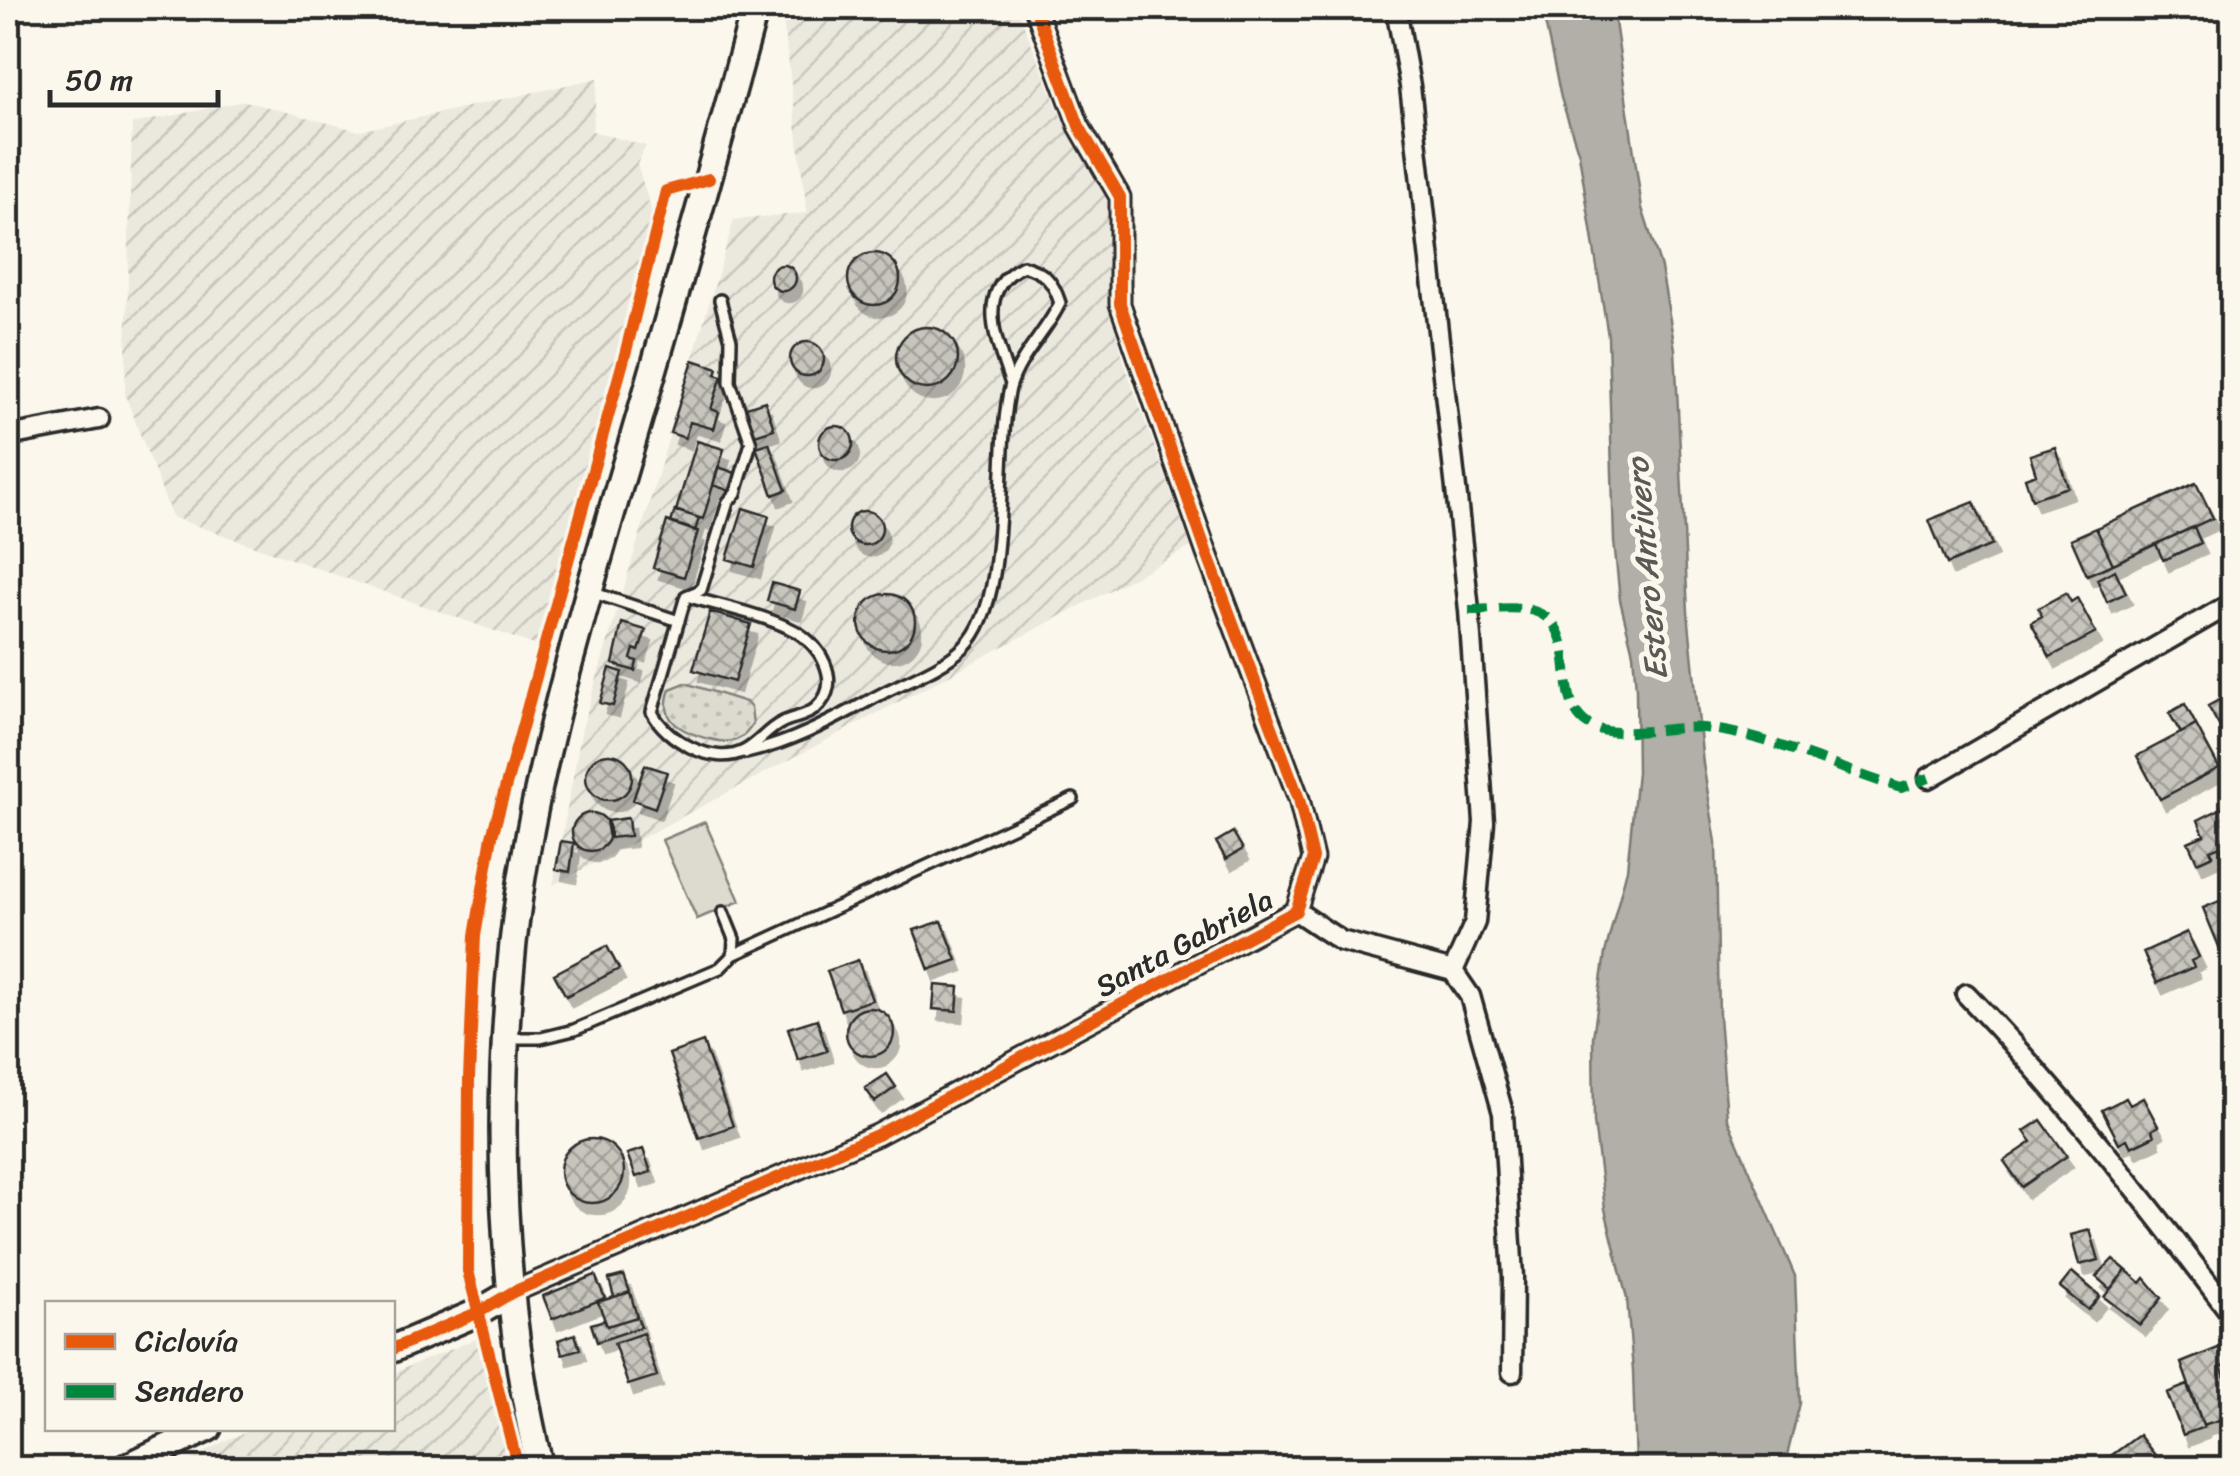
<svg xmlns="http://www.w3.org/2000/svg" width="2240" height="1476" viewBox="0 0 2240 1476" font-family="Sriracha,sans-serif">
	<defs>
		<pattern id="industrial-furrows" width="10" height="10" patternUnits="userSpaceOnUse" patternTransform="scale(2.5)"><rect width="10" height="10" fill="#ebe8de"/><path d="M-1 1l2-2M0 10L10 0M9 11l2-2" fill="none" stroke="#cac7bf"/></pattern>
		<pattern id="grass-dots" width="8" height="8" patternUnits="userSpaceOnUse" patternTransform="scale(2.5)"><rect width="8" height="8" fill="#dddad0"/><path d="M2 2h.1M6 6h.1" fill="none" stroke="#bebbb3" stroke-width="1.8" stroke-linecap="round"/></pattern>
		<pattern id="building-cross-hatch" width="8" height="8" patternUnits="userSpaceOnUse" patternTransform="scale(2.5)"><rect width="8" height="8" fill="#c7c4bc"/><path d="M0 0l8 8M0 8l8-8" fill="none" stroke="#a29f99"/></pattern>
		<filter id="shadow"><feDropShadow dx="6" dy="11" stdDeviation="0" flood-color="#0004"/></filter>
	</defs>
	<rect width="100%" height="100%" fill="#fbf7ec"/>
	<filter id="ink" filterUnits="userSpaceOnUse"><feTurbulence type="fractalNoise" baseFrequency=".01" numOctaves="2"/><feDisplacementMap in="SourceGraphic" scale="20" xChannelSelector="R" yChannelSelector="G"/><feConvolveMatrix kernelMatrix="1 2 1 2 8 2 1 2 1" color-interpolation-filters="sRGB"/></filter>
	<g filter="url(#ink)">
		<path fill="url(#industrial-furrows)" d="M887,8H1017L1062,119L1105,192L1110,221L1108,306L1128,374L1191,547L553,885L582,728L734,220L807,213L783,19Z
			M598,78L592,131L646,146L637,164L654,219L540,647L172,517L125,395L132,124L245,101L359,131Z
			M486,1335L518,1468H178L228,1439L255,1429L392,1428L393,1373Z"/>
		<path fill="url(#grass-dots)" stroke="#84827e" stroke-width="2.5" d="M685,683L746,702L751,708L753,724C748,731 744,737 736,740C725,744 715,740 705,738C678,730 659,719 670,689Z"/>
		<path fill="#dddad0" stroke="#84827e" stroke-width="2.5" d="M705,822L740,901L697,919L662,840Z"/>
		<path fill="#b1afa7" stroke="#7b7a75" stroke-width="2.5" d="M1542,8H1613L1642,208L1661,268L1675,349L1688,612L1703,764L1716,842L1719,1016L1727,1118L1795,1276L1800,1403L1784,1468H1636L1633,1371L1627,1299L1605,1209L1594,1122L1593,1037L1605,953L1627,869L1637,772L1636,689L1633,653L1620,600L1614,541L1608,336L1579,154L1561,98Z"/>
		<path fill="url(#building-cross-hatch)" stroke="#2b2b2b" stroke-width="2.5" filter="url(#shadow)" d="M848 279a26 26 0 1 1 52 0a26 26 0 1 1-52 0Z
			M770 278a13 13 0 1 1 26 0a13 13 0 1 1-26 0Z
			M896 358a31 31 0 1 1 62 0a31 31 0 1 1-62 0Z
			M790 359a17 17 0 1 1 34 0a17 17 0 1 1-34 0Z
			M693,360L718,368L716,374L722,376L711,409L719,412L714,429L690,422L685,438L670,433Z
			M765,401L774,429L755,435L746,407Z
			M819 443a17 17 0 1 1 34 0a17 17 0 1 1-34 0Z
			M697,441L724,449L703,519L676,511Z
			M769,443L786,490L773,495L756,447Z
			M2055,447L2068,487L2032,499L2025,478L2036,474L2030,455Z
			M718,467L736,473L730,491L713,485Z
			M2196,483L2213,518L2113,564L2096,528Z
			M1974,502L1992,545L1947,564L1929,520Z
			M743,508L769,516L754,567L727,559Z
			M675,510L699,518L695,531L671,523Z
			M848 528a17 17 0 1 1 34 0a17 17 0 1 1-34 0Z
			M667,521L698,531L684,577L653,568Z
			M2194,527L2201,543L2163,560L2156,544Z
			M2096,528L2113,564L2087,575L2071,539Z
			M2115,570L2126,593L2107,602L2097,579Z
			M772,583L800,591L795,609L767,601Z
			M2066,593L2071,602L2077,598L2096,633L2050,657L2031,622L2042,616L2038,608Z
			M859 622a28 28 0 1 1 56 0a28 28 0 1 1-56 0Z
			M710,612L751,624L734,682L693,670Z
			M622,623L646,630L639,651L634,649L631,659L637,661L635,671L613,664Z
			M610,668L622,672L613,706L600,703Z
			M2232,693V732L2225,736L2208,706Z
			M2185,704L2196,725L2181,733L2169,713Z
			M2196,725L2219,768L2160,799L2137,756Z
			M586 777a23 23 0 1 1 46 0a23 23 0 1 1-46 0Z
			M645,765L667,772L655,808L633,800Z
			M2232,803V850L2223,853L2220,846L2210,850L2213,855L2197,862L2188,842L2204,835L2198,820Z
			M572 832a19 19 0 1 1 38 0a19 19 0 1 1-38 0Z
			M628,818L630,836L609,838L606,821Z
			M1233,832L1243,849L1226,859L1216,842Z
			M561,841L574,843L570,872L556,869Z
			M2220,901L2224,913L2232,909V944L2220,949L2203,908Z
			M942,921L957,960L929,970L914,930Z
			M2187,932L2199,957L2191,961L2194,967L2157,983L2143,952Z
			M607,946L619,969L566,996L554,974Z
			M858,960L872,1000L841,1010L827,971Z
			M935,985L959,987L957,1011L933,1009Z
			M846 1032a24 24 0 1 1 48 0a24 24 0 1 1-48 0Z
			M817,1019L827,1051L798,1060L788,1028Z
			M703,1042L733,1126L699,1138L669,1054Z
			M887,1074L896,1087L875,1102L865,1088Z
			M2126,1098L2130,1105L2143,1098L2158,1126L2152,1130L2154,1136L2131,1147L2127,1139L2119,1143L2102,1110Z
			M2041,1120L2067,1156L2022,1187L2004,1161L2032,1142L2024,1131Z
			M560 1171a32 32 0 1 1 64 0a32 32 0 1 1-64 0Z
			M643,1149L651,1172L636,1177L627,1154Z
			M2090,1230L2099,1260L2079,1265L2071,1235Z
			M2113,1259L2126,1270L2110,1289L2096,1277Z
			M2126,1270L2141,1283L2145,1278L2162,1298L2140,1325L2104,1297Z
			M2072,1272L2100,1296L2088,1310L2060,1287Z
			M595,1275L605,1298L552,1319L543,1296Z
			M624,1275L630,1292L614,1297L609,1279Z
			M630,1292L637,1317L607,1326L598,1302Z
			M637,1317L641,1327L597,1342L591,1324L604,1320L607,1326Z
			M643,1333L657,1376L628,1385L614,1343Z
			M575,1334L580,1349L562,1354L558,1340Z
			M2228,1344L2232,1363L2221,1367L2232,1394V1416L2203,1425L2181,1363Z
			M2187,1385L2204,1427L2183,1435L2167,1393Z
			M2139,1435L2155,1455L2138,1468H2116L2108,1458Z"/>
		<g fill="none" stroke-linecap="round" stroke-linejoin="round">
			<g stroke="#2b2b2b" stroke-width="16">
				<path id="lane" d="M591,592L679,621
					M686,596C720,606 757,613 789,628C819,641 845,682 816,708C806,717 792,717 781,723C767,730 758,744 744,751C713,767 665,739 652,712L686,596L701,590L728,502L736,493L751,443L730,382L731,340L720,300
					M746,753C796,742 840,716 885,692C911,679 943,667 964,647C1013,599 994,454 1010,388C1019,356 1046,333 1060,303C1053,281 1045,272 1023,266C973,290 997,342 1011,384
					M733,955L1073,799
					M509,1038H541L574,1030L720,968L733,955L734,939L723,912"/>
			</g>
			<g stroke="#2b2b2b" stroke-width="25">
				<path id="street" d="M1396,8L1410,86L1456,489L1469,610L1484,822L1475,922L1453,971
					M8,436L99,419
					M1929,778L2232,603
					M1296,911L1341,941L1453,971L1470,996L1503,1113L1513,1277L1512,1372
					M1966,994C2063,1095 2148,1203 2232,1315
					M513,1292L877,1135L1296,911L1313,858L1299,799L1206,551L1120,304V197L1079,126L1035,8"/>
			</g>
			<g stroke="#2b2b2b" stroke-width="32">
				<path id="secondary" d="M392,1349L479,1312L513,1292
					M125,1468L208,1428
					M540,1468C500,1302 495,1113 513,943C530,788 576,636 619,487C666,328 712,168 755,8"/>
			</g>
			<use href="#lane" stroke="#fbf7ec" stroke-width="9"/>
			<use href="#street" stroke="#fbf7ec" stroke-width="18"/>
			<use href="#secondary" stroke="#fbf7ec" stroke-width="25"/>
			<path stroke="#00873e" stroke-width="10" stroke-dasharray="20 10" stroke-linecap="butt" d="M1469,610C1488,610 1512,606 1530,610C1587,624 1548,700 1589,725C1616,741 1672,725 1703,728C1771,735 1836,769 1901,788L1929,778"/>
			<g stroke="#fbf7ec" stroke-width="19">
				<path id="cycleway" d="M392,1349L479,1312L513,1292L877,1135L1296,911L1313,858L1299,799L1206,551L1120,304V197L1079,126L1035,8
					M518,1468L468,1271L469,1079L475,936L492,836L626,351L666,191L709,179"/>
			</g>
			<use href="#cycleway" stroke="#e8590c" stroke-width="12"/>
		</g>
	</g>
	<g text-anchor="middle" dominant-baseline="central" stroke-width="10" stroke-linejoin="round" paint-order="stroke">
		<g font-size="30" fill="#2b2b2b" stroke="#fbf7ec">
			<text transform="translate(1184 943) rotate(-28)">Santa Gabriela</text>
		</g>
		<g font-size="32" font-style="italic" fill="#5a5956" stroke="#fbf7ec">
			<text transform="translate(1647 569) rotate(-95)">Estero Antivero</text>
		</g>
	</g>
	<rect width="2240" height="1476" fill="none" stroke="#fbf7ec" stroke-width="40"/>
	<rect x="20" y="20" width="2200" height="1436" fill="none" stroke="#2b2b2b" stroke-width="4" filter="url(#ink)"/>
	<rect x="45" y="1301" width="350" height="130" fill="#fbf7ec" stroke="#a8a59f" stroke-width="2.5"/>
	<rect x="65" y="1334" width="50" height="15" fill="#e8590c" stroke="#a8a59f" stroke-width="2.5"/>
	<text x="135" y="1351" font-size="30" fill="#2b2b2b">Ciclovía</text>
	<rect x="65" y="1384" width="50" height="15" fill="#00873e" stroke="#a8a59f" stroke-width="2.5"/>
	<text x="135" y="1401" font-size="30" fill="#2b2b2b">Sendero</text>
	<path d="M50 90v15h168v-15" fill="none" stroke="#2b2b2b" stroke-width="5"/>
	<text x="65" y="90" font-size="30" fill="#2b2b2b" stroke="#fbf7ec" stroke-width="8" paint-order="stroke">50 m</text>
</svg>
